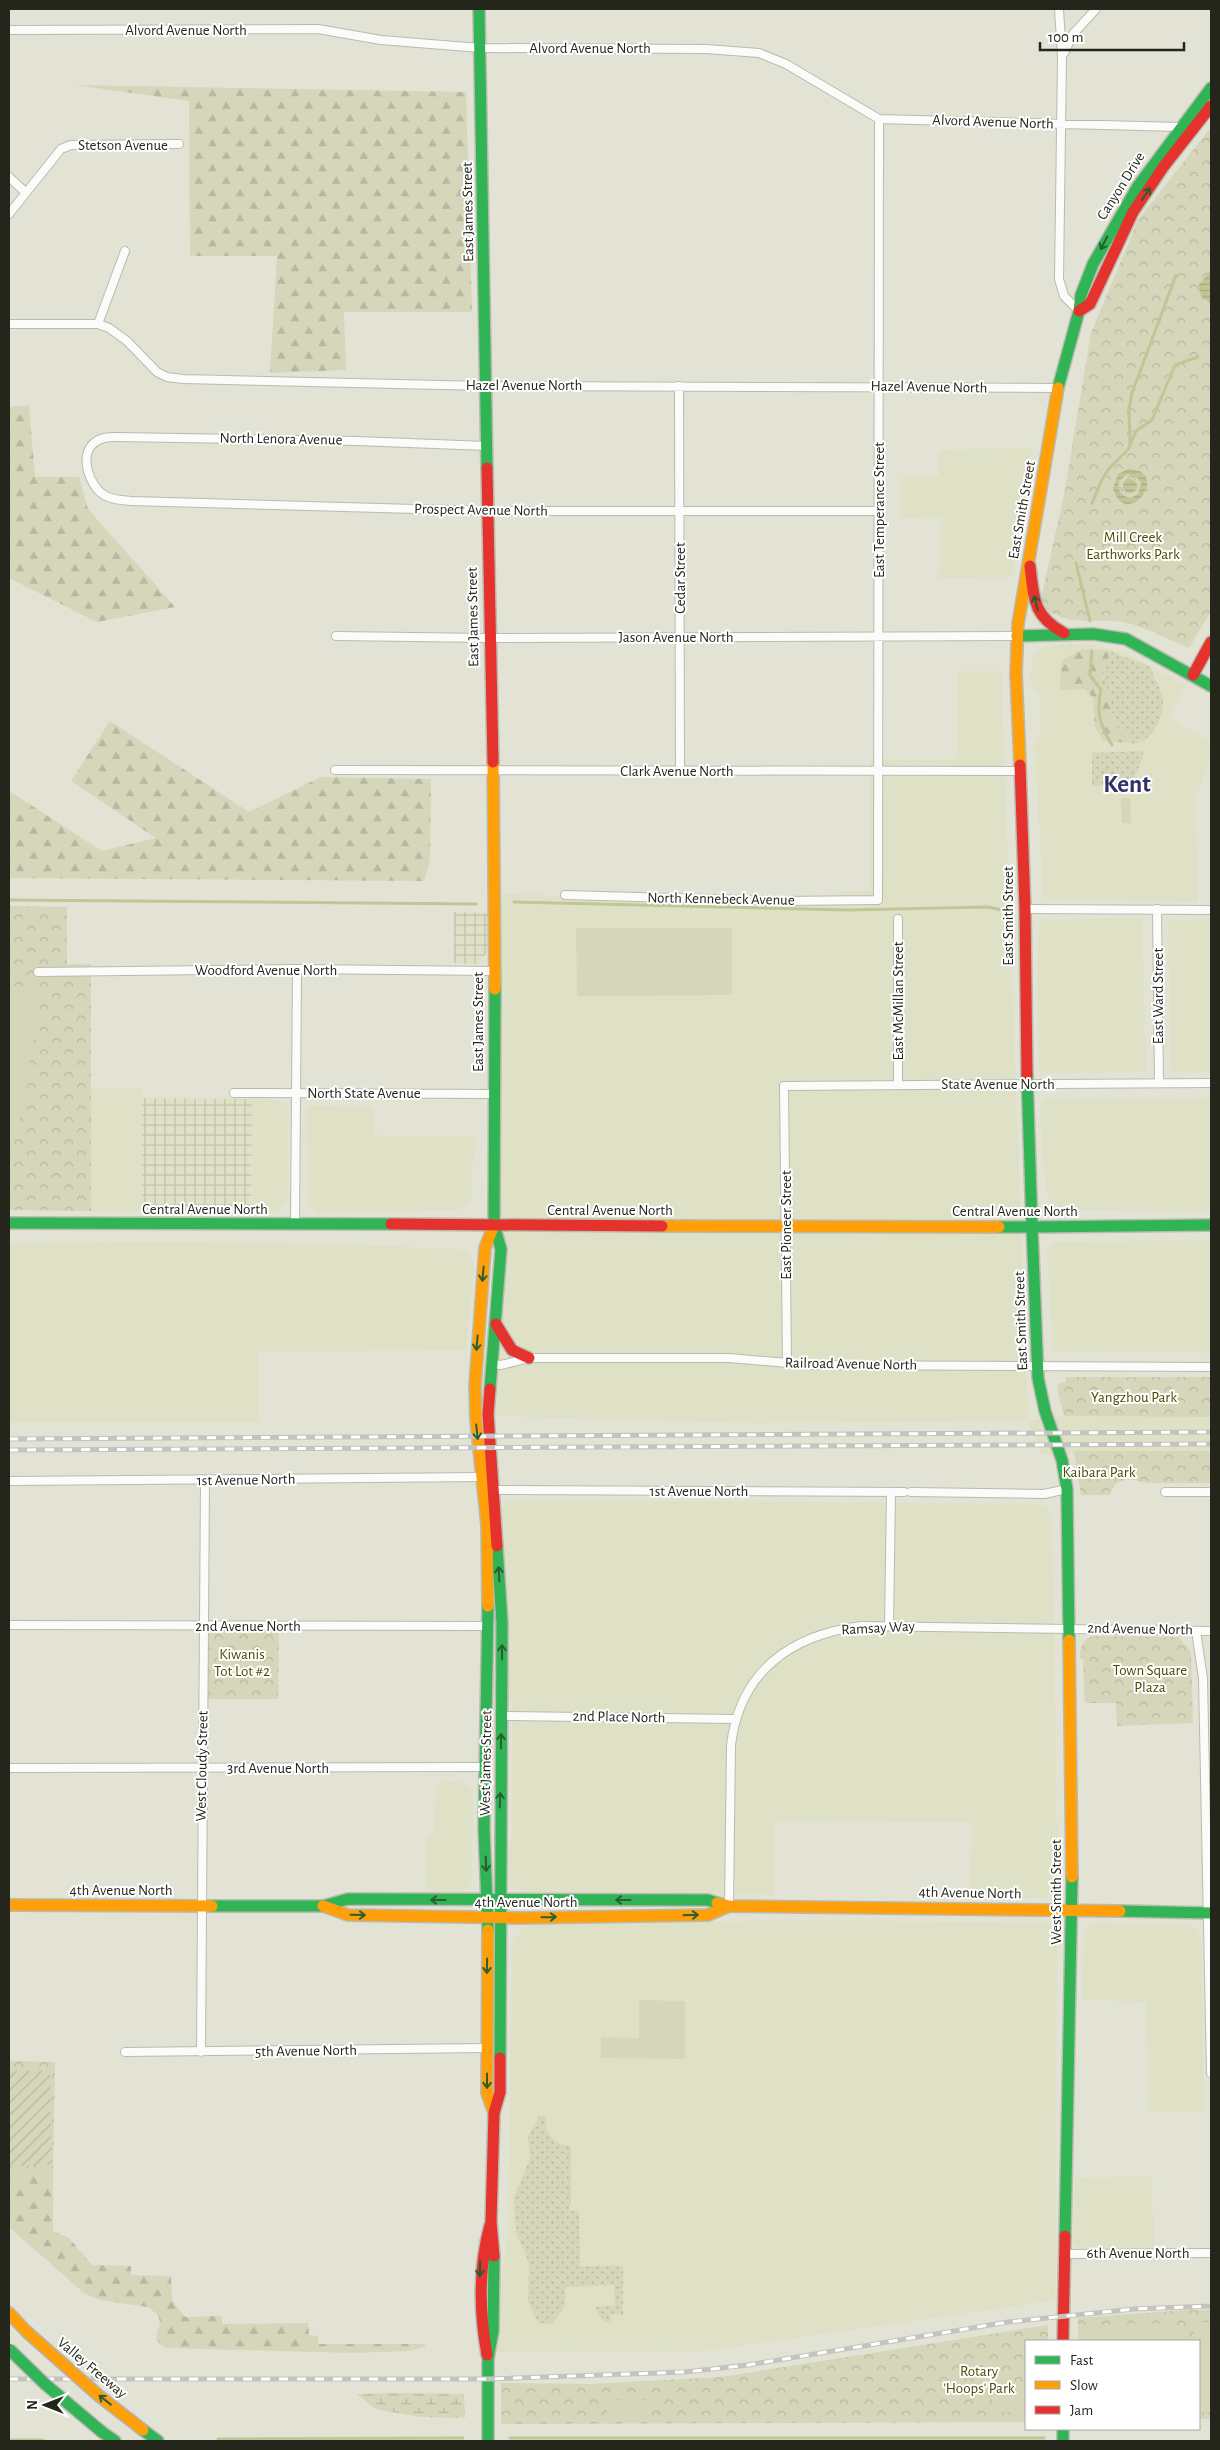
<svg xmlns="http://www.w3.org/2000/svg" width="1220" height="2450" viewBox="0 0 1220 2450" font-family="'Alegreya Sans',sans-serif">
	<defs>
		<pattern id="industrial-grid" width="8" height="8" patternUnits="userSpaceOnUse" patternTransform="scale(1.25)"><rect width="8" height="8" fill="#dfe1c7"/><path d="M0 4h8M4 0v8" fill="none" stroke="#bfc1aa"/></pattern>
		<pattern id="grass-dots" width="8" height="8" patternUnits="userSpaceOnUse" patternTransform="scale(1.25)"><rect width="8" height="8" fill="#d5d6ba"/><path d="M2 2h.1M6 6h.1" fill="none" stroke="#b7b89f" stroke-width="1.8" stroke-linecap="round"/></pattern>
		<pattern id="forest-firs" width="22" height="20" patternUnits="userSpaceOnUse" patternTransform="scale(1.25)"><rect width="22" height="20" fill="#d5d6ba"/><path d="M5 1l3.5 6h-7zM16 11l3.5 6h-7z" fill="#b7b89f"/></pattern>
		<pattern id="wetland-marsh" width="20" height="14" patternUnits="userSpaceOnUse" patternTransform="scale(1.25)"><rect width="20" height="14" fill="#d5d6ba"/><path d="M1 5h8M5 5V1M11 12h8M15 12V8" fill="none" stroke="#b7b89f"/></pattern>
		<pattern id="park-crowns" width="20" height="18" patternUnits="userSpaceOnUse" patternTransform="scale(1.25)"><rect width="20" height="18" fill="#d5d6ba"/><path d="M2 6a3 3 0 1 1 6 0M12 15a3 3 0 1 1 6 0" fill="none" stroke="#b7b89f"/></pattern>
		<pattern id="garden-furrows" width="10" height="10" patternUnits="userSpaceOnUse" patternTransform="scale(1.25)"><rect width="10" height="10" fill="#d5d6ba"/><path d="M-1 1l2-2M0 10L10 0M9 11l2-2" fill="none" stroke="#b7b89f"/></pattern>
		<pattern id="water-rules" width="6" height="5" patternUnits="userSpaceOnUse" patternTransform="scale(1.25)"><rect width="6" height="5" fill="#c2c596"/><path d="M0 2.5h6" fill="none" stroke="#a7a981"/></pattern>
	</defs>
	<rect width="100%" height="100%" fill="#e2e3d4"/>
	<path fill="#dfe1c7" d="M1032,447L1012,577L939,578L941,517L900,518L901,477L939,476V450Z
		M1071,643L1096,645L1124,652L1186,685L1168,717L1211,742V756L1196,797L1198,902L1047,899L1043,896L1035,745L1041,732L1040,694L1031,685L1030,679L1032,660L1035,654L1045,647Z
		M957,671H1001L1028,1421L1064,1416L1211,1417V1454H1040L1028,1421L750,1423L485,1416L494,1225L495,894L837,901L841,891H870V760L957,759Z
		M1142,917L1146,1070L1144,1072L1041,1073L1039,1071L1037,973L1039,926L1042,920Z
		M1168,920H1211V1072H1173L1171,1070Z
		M91,1088L142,1089V1212L91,1211Z
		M252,1099H275L288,1107V1199L276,1212H251Z
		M1044,1099H1211V1211L1055,1210L1049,1199L1044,1174L1040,1114V1104Z
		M307,1106L374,1107V1135L477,1136L473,1163L472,1200L459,1210L317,1212L308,1204Z
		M1211,1240V1353L1053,1352L1047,1250L1055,1242Z
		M162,1242L333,1244L461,1249L470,1255L474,1264L466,1350L259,1352V1422H9V1243Z
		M512,1500L1042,1504L1048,1508L1052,1517L1058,1883L1055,1891L1047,1898L970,1897L972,1822L775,1821L774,1895L527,1892L514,1889L506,1876V1867L512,1831V1702L507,1698L508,1637L500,1513L503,1505Z
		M459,1782L467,1785L473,1791L472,1878L468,1887L461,1892H425L427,1835H434L436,1783Z
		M828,1920L1044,1923L1052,1926L1056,1931L1057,1934L1055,2300L705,2351L498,2352L502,2277L508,2234L512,1948L515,1939L522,1930L532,1924Z
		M1095,1923L1190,1925L1197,1929L1201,1937L1204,2112H1149L1146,2002L1082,2000L1084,1934L1088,1927Z
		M1152,2176L1154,2249L1080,2248L1073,2243L1074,2178Z"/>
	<path fill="url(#industrial-grid)" d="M454,912L488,913V951L478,964L454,963Z
		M142,1098L252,1099L251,1212H142Z"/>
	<path fill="url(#grass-dots)" d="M1110,651L1151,667C1153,678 1158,682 1161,692C1167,707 1159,728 1147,738C1144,741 1137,743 1133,745L1124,731L1114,726L1111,702L1102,674Z
		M1141,751L1144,754L1132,786L1108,787L1107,784L1092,787V753Z
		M546,2115C543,2131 554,2146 571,2146V2204H569V2210L579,2211L580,2266H623V2315L611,2314V2323C601,2323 599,2316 595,2307L615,2305L614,2285L566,2287L564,2308L551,2324L538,2323L528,2301L529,2263L516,2232L514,2198L530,2158L528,2137L539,2116Z"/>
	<path fill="url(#forest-firs)" d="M74,85L466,92L472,312H344L346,370L270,373L277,256H190L189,101Z
		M29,405L35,477H79L88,509L175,607L97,622L9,578V407Z
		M1083,649L1110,651L1102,674L1111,702L1114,726L1124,731L1131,743L1103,741L1095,726L1093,698L1085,689L1059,690L1062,660Z
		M110,721L249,812L321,777L431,779L430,860L424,881L9,878V791L102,851L156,838L71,781Z
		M9,2173L53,2174V2231L69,2238L92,2265L131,2266V2275L171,2276L172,2300L185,2317L222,2316V2324L308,2323L309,2335L318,2336V2344H424L426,2347L408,2351L353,2353L167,2348C152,2341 157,2334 160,2322L158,2315L148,2307L99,2300L84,2293L9,2227Z"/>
	<path fill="url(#wetland-marsh)" d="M397,2393L464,2394L465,2418L420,2417L375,2409L357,2394Z"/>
	<path fill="url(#park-crowns)" d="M1211,127V611L1189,648C1170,640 1151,630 1132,624C1099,615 1065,631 1040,603L1064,495L1091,333L1138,220Z
		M9,906L67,907V964H91V1211L9,1210Z
		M1066,1377H1211V1417L1064,1416L1057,1388L1059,1383L1066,1382Z
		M1074,1451H1211V1483H1148L1126,1479L1116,1484L1109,1495H1081Z
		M204,1626H279L278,1699H204Z
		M1093,1636L1179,1637L1191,1652L1193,1723L1117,1726L1116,1703H1085L1083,1659H1080C1080,1648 1082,1639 1093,1636Z
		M9,2061L55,2062L53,2174L9,2173Z
		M1186,2310H1211V2419H1199V2341H1078V2318Z
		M1048,2325V2341H1026V2422L501,2424V2383L589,2384L721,2377Z"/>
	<path fill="url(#garden-furrows)" d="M9,2071H50L52,2165L9,2166Z"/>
	<path fill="#d5d6ba" d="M1121,798H1130L1131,823H1122Z
		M576,928H732V995L577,996Z
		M9,983L41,996L16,1140L10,1144Z
		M639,2000L685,2001V2059L601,2058V2037L639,2038Z
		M1211,2322V2412H1199V2341H1194V2323Z
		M1175,2323V2341H1090V2325Z
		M992,2377L1000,2380L1005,2389L1019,2388L1024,2391L1025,2411L993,2413L992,2399C986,2392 978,2388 986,2379Z
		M607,2400H649V2422H607Z"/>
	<path fill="url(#water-rules)" fill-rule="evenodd" d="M1211,270V304L1201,296L1198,286Z
		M1128,469C1173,470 1127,532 1113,489L1118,474ZM1128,474L1138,478L1141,484L1138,494L1131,498C1121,497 1117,490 1119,481Z
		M1123 486a7 7 0 1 1 14 0a7 7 0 1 1-14 0Z"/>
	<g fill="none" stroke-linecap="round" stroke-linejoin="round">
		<path stroke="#c2c596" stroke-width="3" d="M1131,443L1136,431L1152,420L1175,365L1198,357
			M1092,503C1097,492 1101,479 1108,470C1114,461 1126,455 1130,446L1129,409L1132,393L1176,275
			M1076,563L1090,621
			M1092,651L1090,675L1101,690C1096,712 1100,726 1112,745
			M9,900L476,904
			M514,902L848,910L988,907L1007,911
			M510,2438H1044
			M218,2439L463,2438
			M9,2440H43"/>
		<g stroke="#babbaf" stroke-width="10">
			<path id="street" d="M1059,9L1062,57L1059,279L1064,296L1079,311
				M9,30L318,29L381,40L480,48L706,49L759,53L786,64L879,119L1180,127
				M1064,53L1073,34L1096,9
				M9,177L25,192
				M9,214L61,149L71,145L179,144
				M9,324H98L109,328L127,341L157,372L167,377L183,379L485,386L1058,388
				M98,324L125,251
				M679,386L680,771
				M486,446L357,441L117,437C109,437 101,437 94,443C79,455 89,486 104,495C112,500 122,500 131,501L487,511H878
				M336,636L488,638L1017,636
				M335,770L1019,771
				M565,895L781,901L878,900L879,119
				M1025,909L1211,910
				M1157,909L1159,1083
				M38,972L297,969L493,971
				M898,1084V919
				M234,1093L494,1094
				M295,1224L297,969
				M491,1364L501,1365L529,1358H729L810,1365L1211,1367
				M787,1364L784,1086L1211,1083
				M9,1481L483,1477
				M494,1490L904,1492
				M911,1492L1044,1494L1067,1489
				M1165,1492H1211
				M9,1625L488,1626
				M889,1626L891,1492
				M1196,1631L1203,1678L1211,2073
				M502,1716L736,1719
				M9,1768L486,1767
				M729,1906L731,1745C740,1671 791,1635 861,1626L1211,1631
				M125,2052L487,2048
				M201,2052L205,1480
				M1065,2254L1211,2253"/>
		</g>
		<g stroke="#babbaf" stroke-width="14">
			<path id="fast" d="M479,9L487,468
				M1058,388L1079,311L1081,295L1093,264L1138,186L1211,88
				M1017,636L1093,634L1126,639L1211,686
				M1027,1075L1032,1227L1211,1225
				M9,1223L391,1224
				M999,1227H1032L1038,1378L1045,1411L1062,1460L1067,1489L1069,1640
				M490,1389L501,1249L494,1225L495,989
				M497,1546L502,1623L500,2058
				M488,1606L484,1829L488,1930
				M212,1906H323L348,1899L708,1900L717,1903
				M1120,1911L1211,1913
				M1065,2236L1072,1877
				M1063,2429V2441
				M143,2430L158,2441
				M102,2432L115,2441
				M488,2441V2359L493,2331L494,2256"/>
		</g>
		<g stroke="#babbaf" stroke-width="14">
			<path id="slow" d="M493,762L495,989
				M1020,765L1016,673L1018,624L1058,388
				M662,1226L999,1227
				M488,1606L487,1525L476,1420L475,1386L485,1248L494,1225
				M1069,1640L1072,1877
				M717,1903L729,1906L1120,1911
				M9,1905L212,1906
				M323,1906L348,1915L518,1918L708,1915L729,1906
				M488,1930L487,2093L494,2113
				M9,2313L27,2332"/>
		</g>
		<g stroke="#babbaf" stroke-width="14">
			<path id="jam" d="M1079,311L1090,304L1133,212L1164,166L1211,106
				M487,468L493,762
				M1030,566C1034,599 1033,616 1064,633
				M1193,675L1211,642
				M1020,765L1025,909L1027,1075
				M391,1224L662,1226
				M496,1324L512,1350L529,1358
				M490,1389L488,1414L497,1546
				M494,2256L491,2222L494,2113L500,2092V2058
				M1063,2341L1065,2236
				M487,2355C479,2311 478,2269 490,2225"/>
		</g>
		<use href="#street" stroke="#fbfbf9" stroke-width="8"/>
		<use href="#fast" stroke="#30b455" stroke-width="11"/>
		<use href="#slow" stroke="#ff9f0a" stroke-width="11"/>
		<use href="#jam" stroke="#e5322d" stroke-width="11"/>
		<g stroke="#c3c4c0" stroke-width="5">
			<path id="rail" d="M9,1439L1211,1432
				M9,1450L1211,1444
				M9,2379H488L685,2372L748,2365L1008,2322L1134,2309L1211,2306"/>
		</g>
		<use href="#rail" stroke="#fff" stroke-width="3" stroke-dasharray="9" stroke-linecap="butt"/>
		<g stroke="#b2b3b5" stroke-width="14" stroke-linecap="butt">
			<path id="fast-bridge" d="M9,2349L45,2384L102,2432"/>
		</g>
		<g stroke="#b2b3b5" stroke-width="14" stroke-linecap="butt">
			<path id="slow-bridge" d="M27,2332L98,2395L143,2430"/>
		</g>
		<use href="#fast-bridge" stroke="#30b455" stroke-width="11"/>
		<use href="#slow-bridge" stroke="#ff9f0a" stroke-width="11"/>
	</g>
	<defs><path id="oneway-shaft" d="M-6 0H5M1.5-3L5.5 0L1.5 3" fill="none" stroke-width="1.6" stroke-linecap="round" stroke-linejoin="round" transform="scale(1.25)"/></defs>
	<g stroke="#295e32">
		<use href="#oneway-shaft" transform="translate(1146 194) rotate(-56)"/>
		<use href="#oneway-shaft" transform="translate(1104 243) rotate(117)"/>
		<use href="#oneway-shaft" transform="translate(1036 603) rotate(-103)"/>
		<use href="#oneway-shaft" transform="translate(483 1274) rotate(95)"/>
		<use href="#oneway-shaft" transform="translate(477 1343) rotate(95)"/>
		<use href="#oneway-shaft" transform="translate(477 1432) rotate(84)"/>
		<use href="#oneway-shaft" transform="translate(499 1574) rotate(-93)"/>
		<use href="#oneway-shaft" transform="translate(502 1652) rotate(-90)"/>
		<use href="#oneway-shaft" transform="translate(501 1741) rotate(-89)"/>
		<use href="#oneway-shaft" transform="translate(500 1800) rotate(-88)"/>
		<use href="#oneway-shaft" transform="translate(486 1864) rotate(88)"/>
		<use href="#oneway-shaft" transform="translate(438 1900) rotate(180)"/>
		<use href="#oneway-shaft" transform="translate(623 1900) rotate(180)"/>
		<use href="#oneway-shaft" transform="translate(358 1915) rotate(1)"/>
		<use href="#oneway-shaft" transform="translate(691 1915) rotate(-2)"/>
		<use href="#oneway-shaft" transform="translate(549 1917) rotate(-1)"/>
		<use href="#oneway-shaft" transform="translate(487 1966) rotate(91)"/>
		<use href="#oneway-shaft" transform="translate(487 2081) rotate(90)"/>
		<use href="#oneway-shaft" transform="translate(480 2269) rotate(91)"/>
		<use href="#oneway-shaft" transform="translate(105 2400) rotate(-142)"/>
	</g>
	<g text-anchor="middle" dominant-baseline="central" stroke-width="4" stroke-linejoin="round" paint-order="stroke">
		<g font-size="15" fill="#24251b" stroke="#fff">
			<text x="186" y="30">Alvord Avenue North</text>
			<text x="590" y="48">Alvord Avenue North</text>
			<text transform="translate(993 122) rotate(2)">Alvord Avenue North</text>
			<text x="123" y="145">Stetson Avenue</text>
			<text transform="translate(1121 186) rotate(-58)">Canyon Drive</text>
			<text transform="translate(468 212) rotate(-91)">East James Street</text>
			<text x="524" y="385">Hazel Avenue North</text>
			<text transform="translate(929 387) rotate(1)">Hazel Avenue North</text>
			<text transform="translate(281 439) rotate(1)">North Lenora Avenue</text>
			<text transform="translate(481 510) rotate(1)">Prospect Avenue North</text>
			<text transform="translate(879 510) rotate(-90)">East Temperance Street</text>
			<text transform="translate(1022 510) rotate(-80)">East Smith Street</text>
			<text transform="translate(680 578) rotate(-90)">Cedar Street</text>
			<text transform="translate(473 617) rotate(-91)">East James Street</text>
			<text x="676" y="637">Jason Avenue North</text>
			<text x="677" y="771">Clark Avenue North</text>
			<text transform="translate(721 899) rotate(1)">North Kennebeck Avenue</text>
			<text transform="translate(1008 916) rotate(-90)">East Smith Street</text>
			<text x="266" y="970">Woodford Avenue North</text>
			<text transform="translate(1158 996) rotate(-90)">East Ward Street</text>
			<text transform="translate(898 1001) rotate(-90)">East McMillan Street</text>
			<text transform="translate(478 1022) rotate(-90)">East James Street</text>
			<text x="998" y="1084">State Avenue North</text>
			<text x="364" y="1093">North State Avenue</text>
			<text x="205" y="1209">Central Avenue North</text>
			<text x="610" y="1210">Central Avenue North</text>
			<text x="1015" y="1211">Central Avenue North</text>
			<text transform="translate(786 1225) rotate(-90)">East Pioneer Street</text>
			<text transform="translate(1021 1321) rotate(-92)">East Smith Street</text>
			<text transform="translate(851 1364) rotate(1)">Railroad Avenue North</text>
			<text transform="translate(246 1480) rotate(-1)">1st Avenue North</text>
			<text x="699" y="1491">1st Avenue North</text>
			<text x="248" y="1626">2nd Avenue North</text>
			<text transform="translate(878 1628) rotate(-3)">Ramsay Way</text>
			<text transform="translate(1140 1629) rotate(1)">2nd Avenue North</text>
			<text transform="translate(619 1717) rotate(1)">2nd Place North</text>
			<text transform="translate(486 1763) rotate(-89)">West James Street</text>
			<text transform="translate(202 1766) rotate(-89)">West Cloudy Street</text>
			<text x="278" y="1768">3rd Avenue North</text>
			<text x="121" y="1890">4th Avenue North</text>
			<text transform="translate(1056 1892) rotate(-90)">West Smith Street</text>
			<text transform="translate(970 1893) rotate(1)">4th Avenue North</text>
			<text x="526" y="1902">4th Avenue North</text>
			<text transform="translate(306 2051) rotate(-1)">5th Avenue North</text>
			<text x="1138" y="2253">6th Avenue North</text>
			<text transform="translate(92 2368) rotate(40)">Valley Freeway</text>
		</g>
		<g font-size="15" fill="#4a4b00" stroke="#fff">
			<text x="1133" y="537">Mill Creek<tspan x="1133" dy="17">Earthworks Park</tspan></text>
			<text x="1134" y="1397">Yangzhou Park</text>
			<text x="1099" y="1472">Kaibara Park</text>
			<text x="242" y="1654">Kiwanis<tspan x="242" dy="17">Tot Lot #2</tspan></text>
			<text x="1150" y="1670">Town Square<tspan x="1150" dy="17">Plaza</tspan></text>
			<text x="979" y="2371">Rotary<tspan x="979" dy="17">'Hoops' Park</tspan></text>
		</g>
		<g font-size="25" font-weight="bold" fill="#332f6a" stroke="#fff">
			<text x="1127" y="784">Kent</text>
		</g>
	</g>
	<rect width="1220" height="2450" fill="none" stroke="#24251b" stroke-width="20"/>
	<rect x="1025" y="2340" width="175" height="90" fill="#ffffff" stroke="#a7a8a4"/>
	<rect x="1035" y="2356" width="25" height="8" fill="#30b455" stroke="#a7a8a4"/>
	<text x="1070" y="2365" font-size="15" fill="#24251b">Fast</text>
	<rect x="1035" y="2381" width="25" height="8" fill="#ff9f0a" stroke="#a7a8a4"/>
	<text x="1070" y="2390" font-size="15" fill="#24251b">Slow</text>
	<rect x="1035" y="2406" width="25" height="8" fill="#e5322d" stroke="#a7a8a4"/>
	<text x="1070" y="2415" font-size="15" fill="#24251b">Jam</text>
	<g transform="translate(45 2405) rotate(270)" stroke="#ffffff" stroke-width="4" paint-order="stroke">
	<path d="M0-4L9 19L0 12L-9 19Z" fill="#24251b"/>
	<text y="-8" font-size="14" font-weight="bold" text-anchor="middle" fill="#24251b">N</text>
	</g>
	<path d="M1040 42v8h144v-8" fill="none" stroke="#24251b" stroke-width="2.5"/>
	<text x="1048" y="42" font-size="15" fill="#24251b" stroke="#ffffff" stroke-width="4" paint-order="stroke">100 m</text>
</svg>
